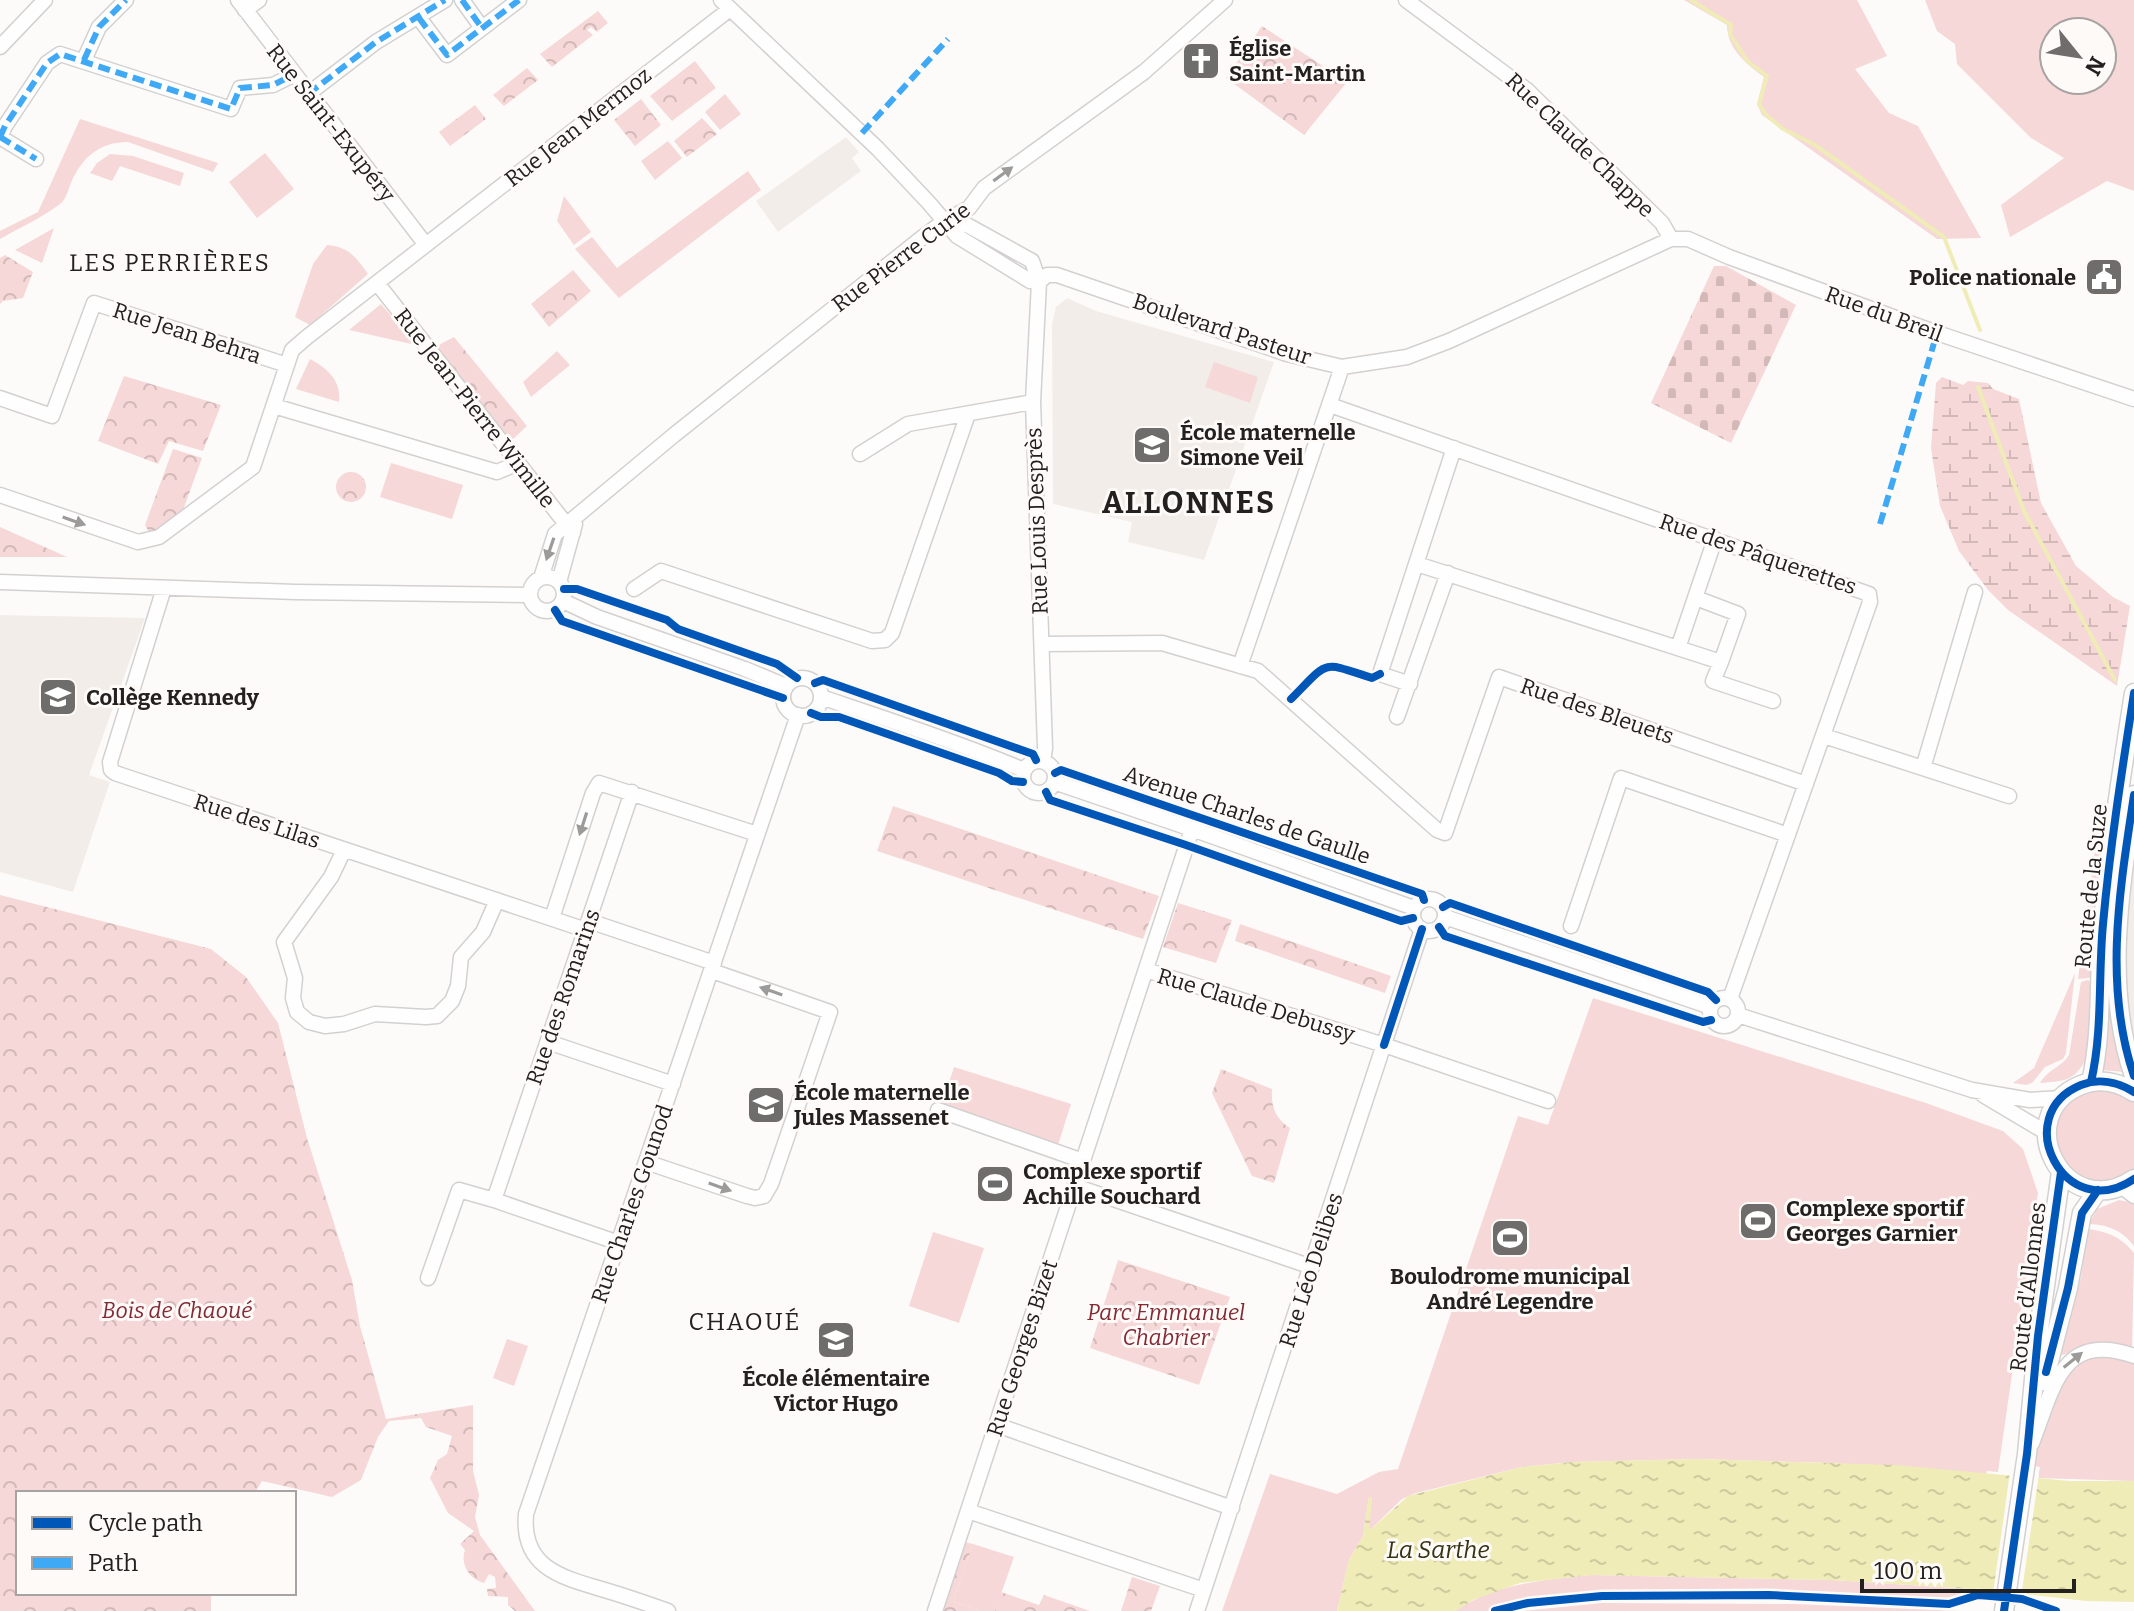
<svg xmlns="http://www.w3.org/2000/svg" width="2134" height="1611" viewBox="0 0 2134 1611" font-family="Bitter,serif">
	<defs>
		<pattern id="forest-crowns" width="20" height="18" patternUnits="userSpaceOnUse" patternTransform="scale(2)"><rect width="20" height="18" fill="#f5d8d7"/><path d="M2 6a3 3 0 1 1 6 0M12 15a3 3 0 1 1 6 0" fill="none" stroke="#d2b9b8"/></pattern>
		<pattern id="wetland-marsh" width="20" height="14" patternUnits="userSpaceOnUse" patternTransform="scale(2)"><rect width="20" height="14" fill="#f5d8d7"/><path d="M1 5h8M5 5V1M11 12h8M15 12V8" fill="none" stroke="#d2b9b8"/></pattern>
		<pattern id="cemetery-stones" width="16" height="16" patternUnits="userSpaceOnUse" patternTransform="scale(2)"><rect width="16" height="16" fill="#f5d8d7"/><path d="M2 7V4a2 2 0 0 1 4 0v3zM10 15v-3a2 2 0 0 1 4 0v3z" fill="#d2b9b8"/></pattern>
		<pattern id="water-ripples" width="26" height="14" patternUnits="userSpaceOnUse" patternTransform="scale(2)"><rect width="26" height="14" fill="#efecb8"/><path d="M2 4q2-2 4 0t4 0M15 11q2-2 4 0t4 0" fill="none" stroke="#cdca9e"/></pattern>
	</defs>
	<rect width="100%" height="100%" fill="#fdfbf9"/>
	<path fill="#f2ede8" d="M846,137L859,152L852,158L861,171L778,232L756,201Z
		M1067,298L1096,311L1274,362L1204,560L1128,542L1132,522L1053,504L1052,324L1056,307Z
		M0,615L145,618L89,775L110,782L73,892L0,872Z
		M2134,797V1047L2117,934Z"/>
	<path fill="#f5d8d7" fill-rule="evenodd" d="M1684,0H1857L1887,56L1855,69L1889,113L1918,126L1981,238L1937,239L1762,115L1757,104L1764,77C1746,64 1727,48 1727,25Z
		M1925,0H2134V191L2107,181L2010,237L2001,205L2064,158L2031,138L1957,64L1955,44L1937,31ZM2102,32V80H2054V32Z
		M725,94L741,114L720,130L705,112Z
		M80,119L218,163L213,172L128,142C100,142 82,157 71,183C68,190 66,200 60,204C42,218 19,228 0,239V231L38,212Z
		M668,141L682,158L655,180L641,161Z
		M265,153L294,189L257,218L229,182Z
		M110,154L133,156L184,173L180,186L120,166L112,181L90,173L97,163Z
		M748,171L761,190L619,298L575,249L592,237L617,268Z
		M564,196L591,232L574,245L557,221Z
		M54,228L42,263L15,250Z
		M327,245C349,247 356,257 368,274L310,325L295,317L313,264Z
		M381,304L416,345L349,330Z
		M557,351L570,365L531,397L523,382Z
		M310,359C327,368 342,381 339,402L296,389Z
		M1214,362L1258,377L1250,403L1205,387Z
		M391,463L463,485L452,519L380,497Z
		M2095,850L2110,851L2099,977L2078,979Z
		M2075,973L2066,1053L2063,1059L2045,1067L2032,1083L2026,1085L2013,1083L2034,1068Z
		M2088,980L2091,982C2093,1009 2097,1062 2071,1077C2063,1082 2049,1082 2040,1083C2047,1070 2063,1066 2069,1055L2081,982Z
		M2108,983L2124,1072L2101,1070Z
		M1593,998L1926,1103L2003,1131L2023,1149L2038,1193L1998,1472L1987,1471L1986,1474L1830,1463L1697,1459L1572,1462L1522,1467L1416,1493L1402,1499L1368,1532L1372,1498L1369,1497L1363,1536L1349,1560L1337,1611H1222L1270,1474L1337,1494L1379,1472L1398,1469L1518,1116L1548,1125Z
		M954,1067L1071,1104L1058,1145L941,1108Z
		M2091,1089L2122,1092L2134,1100V1171L2114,1182L2083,1179L2065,1165L2056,1143L2057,1120L2070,1101Z
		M2119,1200L2134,1203V1246C2122,1230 2108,1225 2089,1224L2097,1209Z
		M2088,1229C2109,1232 2121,1237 2134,1253L2132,1353C2107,1348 2088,1344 2063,1355L2059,1352L2081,1278Z
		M933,1232L984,1248L959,1323L909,1306Z
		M507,1339L528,1346L514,1386L493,1378Z
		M2080,1353L2134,1356V1481L2038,1478L2040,1467L2026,1465L2060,1371Z
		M973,1544L1014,1557L995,1611H980L953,1601Z
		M1592,1575L1832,1580L1989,1590V1594L1965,1595L1942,1600L1768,1591L1612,1594L1526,1601L1488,1611H1455C1497,1583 1543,1580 1592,1575Z
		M1603,1603L1794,1604L1961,1611H1521Z"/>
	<path fill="url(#forest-crowns)" d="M598,11L608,23L597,32L591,27L587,30L593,35L552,67L540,54Z
		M1262,26L1347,82L1304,135L1226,78Z
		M695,61L716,88L672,121L650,96Z
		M527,68L538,80L504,106L493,95Z
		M641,99L661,125L635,146L614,120Z
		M475,105L486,119L450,146L439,132Z
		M702,118L717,134L687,157L674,141Z
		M5,255L33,272L23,298L3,301L0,304V258Z
		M573,270L591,291L549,327L531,304Z
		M454,337L527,426L511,441L433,348Z
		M124,376L221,405L203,451L169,441L158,464L98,441Z
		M173,449L202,458L182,513L150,534L145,525Z
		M336 487a15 15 0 1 1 30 0a15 15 0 1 1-30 0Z
		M0,527L67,557H0Z
		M893,806L1159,896L1143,939L877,851Z
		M0,895L211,949L246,977L278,1023L307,1138L352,1280L360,1326L386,1419L473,1405V1471L479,1495L475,1517L480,1535L535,1611H515L508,1605V1597L488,1596L487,1589L496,1588L495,1577L489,1574L484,1583C469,1579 460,1564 465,1550L460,1544L474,1531L448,1513L430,1478L438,1460L447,1454L452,1436L426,1427L421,1418L389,1421L378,1437L361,1480L332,1497L262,1481L255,1493H18V1593H211V1611H0Z
		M1178,903L1232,920L1216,963L1163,947Z
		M1240,924L1391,976L1385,993L1235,941Z
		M1221,1069L1272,1089C1271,1107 1275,1118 1290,1128L1274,1183L1252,1176L1212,1093Z
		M1118,1260L1230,1297L1199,1385L1090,1348Z
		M964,1542L973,1544L953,1601L980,1611H941Z
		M1132,1577L1160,1586L1151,1611H1121Z
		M1001,1592L1039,1605L1044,1595L1090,1611H995Z"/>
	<path fill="url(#wetland-marsh)" d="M1942,377L1963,385L1968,381L1988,383L1993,389L2019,399L2041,503L2076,566L2113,597L2130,606L2117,686L2008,610L1988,590L1959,551L1940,506L1931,448L1936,383Z"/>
	<path fill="url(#cemetery-stones)" d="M1714,266H1726L1796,305L1731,443L1651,403Z"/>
	<path fill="url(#water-ripples)" d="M1697,1459L1896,1465L2069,1481H2134V1602L2086,1601L1989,1590L1832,1580L1592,1575L1520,1583L1473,1600L1455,1611H1337L1349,1560L1363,1536L1369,1497H1372L1369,1531L1408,1496L1522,1467L1572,1462Z"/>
	<path fill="#fdfbf9" d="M2010,1472L2039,1474L2021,1597L1993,1594Z"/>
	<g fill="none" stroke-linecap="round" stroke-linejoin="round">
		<path stroke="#efecb8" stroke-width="4" d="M1691,0L1731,25L1730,34L1747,61L1767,76L1759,104L1765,114L1783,129L1815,145L1944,237L1980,330
			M1978,387L2024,511L2115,680"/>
		<g stroke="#d3d1d0" stroke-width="17">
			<path id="minor" d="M238,0L426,245
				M462,0L482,28
				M721,0L878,149L929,203L957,236L1030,281L1039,282L1047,275H1057L1287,354L1342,367L1407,357L1449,341L1671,239H1688L1729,257L1937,333L2134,399
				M1406,0L1527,90L1662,223L1671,239
				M245,10L259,0
				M419,18L447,55L519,0
				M0,47L45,0
				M84,60L99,27L126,0
				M308,94L376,42L445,0
				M0,137L5,126L47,63L60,54L231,109L240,88L273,85L293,75
				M0,137L36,159
				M944,222L967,225L1032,261L1039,282L1033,402L1045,748L1043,761
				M377,283L573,533
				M0,398L52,416L94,303L287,365L292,350L307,337L730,9
				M1330,405L1869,594L1870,602L1730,999
				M274,406L497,472L518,463
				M860,454L908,424L1033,402
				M0,495L138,542L159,537L253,467L287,365
				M1417,564L1721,662L1738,614L1696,598
				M530 594a17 17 0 1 1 34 0a17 17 0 1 1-34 0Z
				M541,578L555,534L674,435L923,237L943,222L969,208L984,188L1144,72L1225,0
				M0,582L295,592L529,595
				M559,582L575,524
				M164,588L110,762L111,770L115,773L586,930
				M634,589L661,571L872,641L885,640L892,633L968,414
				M563,601L597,617L745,669L786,686
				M1042,644L1162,643L1258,671L1437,830L1445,833L1499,677L1806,784
				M1678,648L1715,539
				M1721,662L1713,681L1773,701
				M1240,666L1342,367
				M783 697a19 19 0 1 1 38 0a19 19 0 1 1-38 0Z
				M1410,684L1380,674L1454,448
				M821,697C889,720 957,742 1024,770
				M1397,717L1448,573
				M1824,736L2009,796
				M1023 777a16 16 0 1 1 32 0a16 16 0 1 1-32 0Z
				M1923,768L1975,592
				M1054,782L1192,829L1414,908
				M344,850L331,877L284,942L295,978L293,998L297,1012L309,1022L325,1026L344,1024L375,1014L426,1017L437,1016L452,1001L458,986L461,957L483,932L497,900
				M1413 915a16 16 0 1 1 32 0a16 16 0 1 1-32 0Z
				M1445,917L1711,1007
				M552,918L593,793L599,783L757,834
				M589,921L714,963
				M1571,926L1621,778L1788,835
				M1146,970L1384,1045L1548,1101
				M1710 1012a14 14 0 1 1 28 0a14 14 0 1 1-28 0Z
				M1738,1015L1972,1090L2030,1100L2062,1098
				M548,1042L673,1084
				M1983,1095L2047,1133
				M938,1110L1083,1161
				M646,1162L747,1196L755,1198L764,1196L771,1184L830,1012L712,971
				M1075,1186L1312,1267
				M2121,1186L2134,1196
				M619,1243L494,1200L632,792
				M428,1278L459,1190L494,1200
				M997,1425L1232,1508
				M2032,1443C2053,1389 2061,1330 2134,1356
				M968,1511L1204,1590
				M668,1611C648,1604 628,1597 608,1591C565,1578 521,1570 526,1514L798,715
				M935,1611L1192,829
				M1197,1611L1422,929"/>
		</g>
		<g stroke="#d3d1d0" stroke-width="21">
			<path id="major" d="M2134,795C2120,888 2103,985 2134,1076
				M2091,1082C2103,1030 2098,977 2103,924C2110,847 2122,770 2134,693
				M2134,1092C2118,1082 2099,1078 2081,1085C2008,1115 2065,1226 2134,1179
				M2044,1381L2068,1288L2082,1213L2098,1190
				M2004,1611L2027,1454L2038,1336L2061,1172"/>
		</g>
		<use href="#minor" stroke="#fffefe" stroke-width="14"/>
		<use href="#major" stroke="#fffefe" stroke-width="18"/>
		<path stroke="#3fa9f5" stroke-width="6" stroke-dasharray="12 6" stroke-linecap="butt" d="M462,0L482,28
			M419,18L447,55L519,0
			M84,60L99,27L126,0
			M308,94L376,42L445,0
			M862,133L948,39
			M0,137L5,126L47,63L60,54L231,109L240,88L273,85L293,75
			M0,137L36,159
			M1880,524L1937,333"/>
		<g stroke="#fefaf8" stroke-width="13">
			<path id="cycleway" d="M564,589H577L667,620L678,629L777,664L797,678
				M555,610L562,621L783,698
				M815,683L823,680L1033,754L1036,760
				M1291,699C1330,660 1320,661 1372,678L1380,674
				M811,713L821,717H839L999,773L1012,781L1023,782
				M1055,773L1061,770L1090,780L1422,894L1424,900
				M1046,792L1050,800L1186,845L1401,921L1413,918
				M2134,795C2120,888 2103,985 2134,1076
				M1443,907L1450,903L1708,992L1716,1000
				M1439,927L1445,936L1703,1022L1711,1020
				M1384,1045L1422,929
				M2091,1082C2103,1030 2098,977 2103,924C2110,847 2122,770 2134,693
				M2134,1092C2118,1082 2099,1078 2081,1085C2008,1115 2065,1226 2134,1179
				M2046,1372L2068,1288L2082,1213L2098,1190
				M1495,1611L1528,1603L1602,1596L1769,1595L1949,1604L1978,1595L1991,1596L2022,1599L2056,1611
				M2004,1611L2027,1454L2038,1336L2061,1172"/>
		</g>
		<use href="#cycleway" stroke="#0057b8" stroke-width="8"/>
	</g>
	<defs><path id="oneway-solid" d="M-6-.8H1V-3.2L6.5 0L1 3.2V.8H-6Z" transform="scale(2)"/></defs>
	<g fill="#9c9b9a">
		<use href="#oneway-solid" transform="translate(1003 174) rotate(-36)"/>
		<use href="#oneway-solid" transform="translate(74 521) rotate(19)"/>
		<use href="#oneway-solid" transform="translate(550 549) rotate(109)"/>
		<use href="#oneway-solid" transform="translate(583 824) rotate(108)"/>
		<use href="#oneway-solid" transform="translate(771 991) rotate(-161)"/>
		<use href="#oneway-solid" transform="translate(720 1187) rotate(19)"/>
		<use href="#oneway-solid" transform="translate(2073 1360) rotate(-39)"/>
	</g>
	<defs>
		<g id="church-square" transform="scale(2)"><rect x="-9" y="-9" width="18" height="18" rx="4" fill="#6f6d6c" stroke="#fefaf8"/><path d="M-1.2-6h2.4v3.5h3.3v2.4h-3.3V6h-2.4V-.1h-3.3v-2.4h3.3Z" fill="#fff"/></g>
		<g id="civic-square" transform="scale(2)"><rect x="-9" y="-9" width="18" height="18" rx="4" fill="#6f6d6c" stroke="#fefaf8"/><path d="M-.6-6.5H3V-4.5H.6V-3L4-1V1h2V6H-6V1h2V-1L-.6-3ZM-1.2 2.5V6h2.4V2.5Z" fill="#fff"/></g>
		<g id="school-square" transform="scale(2)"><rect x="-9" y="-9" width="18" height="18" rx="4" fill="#6f6d6c" stroke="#fefaf8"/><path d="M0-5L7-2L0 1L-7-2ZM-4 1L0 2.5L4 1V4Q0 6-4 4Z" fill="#fff"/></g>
		<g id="stadium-square" transform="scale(2)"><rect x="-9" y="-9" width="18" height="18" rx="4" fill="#6f6d6c" stroke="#fefaf8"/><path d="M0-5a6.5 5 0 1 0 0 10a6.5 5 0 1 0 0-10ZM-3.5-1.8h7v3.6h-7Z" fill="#fff"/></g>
	</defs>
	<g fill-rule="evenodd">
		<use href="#church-square" x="1201" y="61"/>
		<use href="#civic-square" x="2104" y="277"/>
		<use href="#school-square" x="1152" y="445"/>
		<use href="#school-square" x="58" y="697"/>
		<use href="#school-square" x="766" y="1105"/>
		<use href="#stadium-square" x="995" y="1184"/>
		<use href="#stadium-square" x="1758" y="1221"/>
		<use href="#stadium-square" x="1510" y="1238"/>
		<use href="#school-square" x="836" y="1340"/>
	</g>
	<g text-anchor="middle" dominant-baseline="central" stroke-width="6" stroke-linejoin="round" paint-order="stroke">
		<g font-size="22" font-weight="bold" fill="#222120" stroke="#fefaf8" text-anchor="start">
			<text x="1229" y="48">Église<tspan x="1229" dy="25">Saint-Martin</tspan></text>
			<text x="2076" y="277" text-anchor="end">Police nationale</text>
			<text x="1180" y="432">École maternelle<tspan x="1180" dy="25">Simone Veil</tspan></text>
			<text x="86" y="697">Collège Kennedy</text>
			<text x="794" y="1092">École maternelle<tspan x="794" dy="25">Jules Massenet</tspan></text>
			<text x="1023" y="1171">Complexe sportif<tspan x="1023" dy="25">Achille Souchard</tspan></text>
			<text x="1786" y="1208">Complexe sportif<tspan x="1786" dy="25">Georges Garnier</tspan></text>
			<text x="1510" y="1276" text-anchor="middle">Boulodrome municipal<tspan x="1510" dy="25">André Legendre</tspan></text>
			<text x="836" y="1378" text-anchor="middle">École élémentaire<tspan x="836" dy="25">Victor Hugo</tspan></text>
		</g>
		<g font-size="22" fill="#222120" stroke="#fefaf8">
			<text transform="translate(331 123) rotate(52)">Rue Saint-Exupéry</text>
			<text transform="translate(578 127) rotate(-38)">Rue Jean Mermoz</text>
			<text transform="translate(1580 145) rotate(44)">Rue Claude Chappe</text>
			<text transform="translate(901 257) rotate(-37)">Rue Pierre Curie</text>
			<text transform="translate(1884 314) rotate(20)">Rue du Breil</text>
			<text transform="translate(1222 329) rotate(18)">Boulevard Pasteur</text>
			<text transform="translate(187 333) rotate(18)">Rue Jean Behra</text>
			<text transform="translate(475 408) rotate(52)">Rue Jean-Pierre Wimille</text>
			<text transform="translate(1037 521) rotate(-92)">Rue Louis Desprès</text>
			<text transform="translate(1758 554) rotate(19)">Rue des Pâquerettes</text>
			<text transform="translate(1597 711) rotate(19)">Rue des Bleuets</text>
			<text transform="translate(1247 815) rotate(19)">Avenue Charles de Gaulle</text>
			<text transform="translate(257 821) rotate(18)">Rue des Lilas</text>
			<text transform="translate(2091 886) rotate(-84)">Route de la Suze</text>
			<text transform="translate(563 997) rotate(-71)">Rue des Romarins</text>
			<text transform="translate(1256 1005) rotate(17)">Rue Claude Debussy</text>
			<text transform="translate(632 1204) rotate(-71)">Rue Charles Gounod</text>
			<text transform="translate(1311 1270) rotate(-72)">Rue Léo Delibes</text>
			<text transform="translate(2028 1287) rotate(-83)">Route d'Allonnes</text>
			<text transform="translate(1022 1348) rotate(-72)">Rue Georges Bizet</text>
		</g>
		<g font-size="22" font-style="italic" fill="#842a35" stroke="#fefaf8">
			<text x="177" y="1310">Bois de Chaoué</text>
			<text x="1166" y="1312">Parc Emmanuel<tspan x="1166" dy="25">Chabrier</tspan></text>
		</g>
		<g font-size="24" letter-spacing="2" fill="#222120" stroke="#fefaf8">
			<text x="170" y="263">LES PERRIÈRES</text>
			<text x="745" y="1322">CHAOUÉ</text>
		</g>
		<g font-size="24" font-style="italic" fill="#353313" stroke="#fefaf8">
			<text x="1438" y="1550">La Sarthe</text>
		</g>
		<g font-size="30" font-weight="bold" letter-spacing="2" fill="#222120" stroke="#fefaf8">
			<text x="1189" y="503">ALLONNES</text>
		</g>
	</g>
	<rect x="16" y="1491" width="280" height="104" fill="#fefaf8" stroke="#a6a3a2" stroke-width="2"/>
	<rect x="32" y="1517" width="40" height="12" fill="#0057b8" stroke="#a6a3a2" stroke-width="2"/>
	<text x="88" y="1531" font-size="24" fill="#222120">Cycle path</text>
	<rect x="32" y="1557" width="40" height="12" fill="#3fa9f5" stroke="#a6a3a2" stroke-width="2"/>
	<text x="88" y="1571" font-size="24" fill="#222120">Path</text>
	<g transform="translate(2078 56) rotate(120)"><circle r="38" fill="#fefaf8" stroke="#a6a3a2" stroke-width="2"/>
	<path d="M0-6L14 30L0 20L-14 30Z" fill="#6f6d6c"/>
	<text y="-12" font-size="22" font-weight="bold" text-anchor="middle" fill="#222120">N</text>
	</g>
	<path d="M1862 1579v12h212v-12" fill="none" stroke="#222120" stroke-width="4"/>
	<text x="1874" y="1579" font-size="24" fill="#222120" stroke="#fefaf8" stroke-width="6" paint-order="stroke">100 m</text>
</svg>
